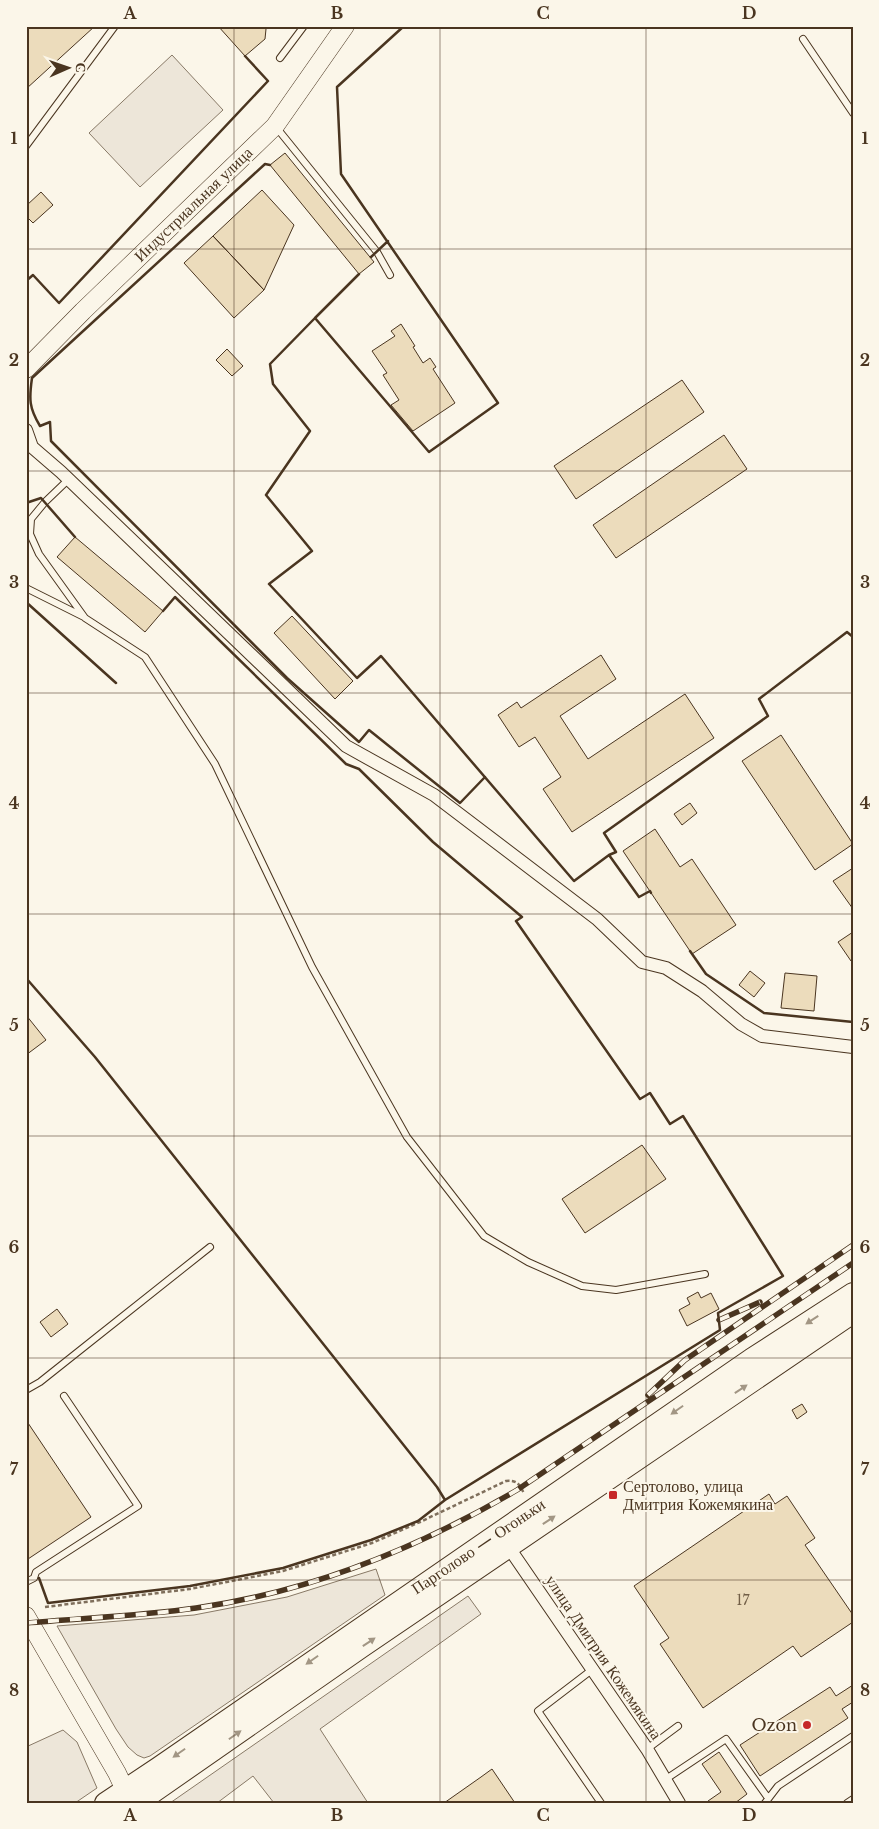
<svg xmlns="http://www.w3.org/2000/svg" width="879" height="1829" viewBox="0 0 879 1829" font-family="'Libre Baskerville',serif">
	<rect width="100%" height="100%" fill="#fbf6e9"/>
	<path fill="#ede6d9" stroke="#887966" d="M172,55L223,110L140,187L89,133Z
		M376,1569L385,1595L150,1756L144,1758L137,1755L128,1747L116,1729L57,1626L194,1615L287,1597Z
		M468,1596L481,1614L320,1729L368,1803H274L253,1776L217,1803H170Z
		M63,1730L77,1742L97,1788L75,1803H26V1747Z"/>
	<path fill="#ecdcbc" stroke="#4a3520" d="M26,26H95L26,89Z
		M218,26H263L266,29L265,39L245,56Z
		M285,153L374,262L359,274L270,165Z
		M262,190L294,225L264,290L213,236Z
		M41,192L53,205L33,223L26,216V206Z
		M213,236L264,290L234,318L184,263Z
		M401,324L415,346L413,347L423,363L430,358L436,367L433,369L455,403L413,431L391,405L399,400L383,375L387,373L372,351L395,336L391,331Z
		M227,349L243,366L232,376L216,360Z
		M682,380L704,412L576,499L554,466Z
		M724,435L747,469L616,558L593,525Z
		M75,537L163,611L145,632L57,557Z
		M292,616L353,681L335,699L274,633Z
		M601,655L616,679L560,716L588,759L685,694L714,738L572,832L543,789L561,777L535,737L519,747L498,715L517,702L521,708Z
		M781,735L853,844L815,870L742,761Z
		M690,803L697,813L682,825L674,814Z
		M655,829L680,867L692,859L736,925L692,954L623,851Z
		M853,868V909L833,881Z
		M853,932V960L851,961L838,942Z
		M750,971L765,983L754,997L739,985Z
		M785,973L817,976L814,1011L781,1008Z
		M26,1015L46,1040L26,1055Z
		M642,1145L666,1179L585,1233L562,1199Z
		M698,1292L701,1298L711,1293L719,1309L687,1326L679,1310L690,1304L687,1298Z
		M57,1309L68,1324L51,1337L40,1322Z
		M802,1404L807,1412L797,1419L792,1410Z
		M26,1420L91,1517L28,1559L26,1556Z
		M769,1494L775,1504L787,1496L815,1538L805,1545L853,1615V1622L801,1657L793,1646L703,1708L660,1644L669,1638L634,1586Z
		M853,1685V1702L842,1709L848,1718L760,1776L740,1745L830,1687L836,1696Z
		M719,1752L747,1794L735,1803H710L708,1801L721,1792L702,1764Z
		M492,1769L515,1803H444L481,1777Z"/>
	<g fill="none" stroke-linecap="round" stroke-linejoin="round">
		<g stroke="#4a3520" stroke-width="8">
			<path id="lane" d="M803,39L853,113
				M280,58L304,26
				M276,127L377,252L390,275
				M26,146L115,26
				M69,479L45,502L31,519L30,534L39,554L85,618L145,657L215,764L312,967L407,1137L484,1236L528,1262L582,1286L616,1290L705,1274
				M26,588L84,617
				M26,1390L40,1382L210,1247
				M26,1582L34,1578L36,1572L138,1506L64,1396
				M593,1669L538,1711L601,1803
				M647,1749L678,1726
				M666,1779L726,1739L768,1798
				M765,1803L778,1786L853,1736
				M847,1803L853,1799"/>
		</g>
		<g stroke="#4a3520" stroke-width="14">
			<path id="street" d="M26,430L32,447L61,472L346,746L434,795L597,919L642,962L666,968L702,991L741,1024L762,1036L853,1047
				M505,1542L647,1749L679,1803"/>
		</g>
		<g stroke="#4a3520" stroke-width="19">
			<path id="secondary" d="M26,369L83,311L275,126L345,26
				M26,1616L117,1773L131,1803"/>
		</g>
		<g stroke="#4a3520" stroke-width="22">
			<path id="primary" d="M105,1803L159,1767L751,1359L853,1293
				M138,1803L362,1647L853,1313"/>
		</g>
		<path stroke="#7f6f5c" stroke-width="2.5" stroke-dasharray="4 2.5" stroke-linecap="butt" d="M45,1607L190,1589L283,1571L372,1543L420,1522L506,1481C517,1480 520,1484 524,1494"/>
		<use href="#lane" stroke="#fbf6e9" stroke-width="6"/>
		<use href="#street" stroke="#fbf6e9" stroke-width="12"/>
		<use href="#secondary" stroke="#fbf6e9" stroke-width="18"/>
		<use href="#primary" stroke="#fbf6e9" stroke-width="20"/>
		<g stroke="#4a3520" stroke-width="5.5">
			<path id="rail" d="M719,1320L760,1302
				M648,1395L685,1360L853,1245
				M26,1623C83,1618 140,1616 196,1608C310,1592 418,1548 517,1490L853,1263"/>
		</g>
		<use href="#rail" stroke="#fbf6e9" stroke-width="4" stroke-dasharray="11" stroke-linecap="butt"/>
		<path stroke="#4a3520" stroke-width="2.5" d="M404,26L337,87L341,174L498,403L429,452L315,318L270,364L273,384L310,431L266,495L312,551L269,584L357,678L381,656L574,881L609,855L639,897L650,891L651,893
			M270,165L265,164L32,378C29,399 29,408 40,426L50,422L51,441L287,678L359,742L369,730L460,803L485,777
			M371,257L388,241
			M26,281L33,275L59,303L268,81L245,56
			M315,318L359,274
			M26,503L41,498L75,537
			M26,602L116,683
			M609,855L616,852L604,833L768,716L759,699L847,632L853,637
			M690,951L706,974L764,1013L853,1022
			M26,978L95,1057L437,1487L445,1500
			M39,1578L48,1603L190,1586L283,1568L371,1540L418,1521L445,1500L720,1330L718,1313L783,1276L683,1116L670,1124L650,1093L640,1099L516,921L522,917L433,842L359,769L346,764L175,597L163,611"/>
	</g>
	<defs><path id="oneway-solid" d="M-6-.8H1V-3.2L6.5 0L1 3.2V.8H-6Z" transform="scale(1.25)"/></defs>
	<g fill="#a29684">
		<use href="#oneway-solid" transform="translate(812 1320) rotate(147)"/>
		<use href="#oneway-solid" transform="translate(741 1389) rotate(-34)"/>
		<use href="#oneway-solid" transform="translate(677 1410) rotate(145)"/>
		<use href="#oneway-solid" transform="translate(549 1520) rotate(-34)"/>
		<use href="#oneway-solid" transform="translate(369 1642) rotate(-34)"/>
		<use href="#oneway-solid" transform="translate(312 1660) rotate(145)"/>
		<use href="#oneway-solid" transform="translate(235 1735) rotate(-35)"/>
		<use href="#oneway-solid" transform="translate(179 1753) rotate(145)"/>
	</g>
	<path fill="none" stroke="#4a3520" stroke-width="1" stroke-opacity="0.55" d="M234,26V1803M440,26V1803M646,26V1803M26,249H853M26,471H853M26,693H853M26,914H853M26,1136H853M26,1358H853M26,1580H853"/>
	<g fill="#c62828" stroke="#fbf6e9" stroke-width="2">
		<rect x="608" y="1490" width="10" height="10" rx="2.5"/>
		<circle cx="807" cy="1725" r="5"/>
	</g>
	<g text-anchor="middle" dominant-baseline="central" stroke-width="4" stroke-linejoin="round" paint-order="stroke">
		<g font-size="14" fill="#725f47">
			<text x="743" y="1600">17</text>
		</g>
		<g font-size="16" fill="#4a3520" stroke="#fbf6e9">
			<text transform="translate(193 204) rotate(-44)">Индустриальная улица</text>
			<text transform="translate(478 1546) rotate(-34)">Парголово — Огоньки</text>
			<text transform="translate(604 1657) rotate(56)">улица Дмитрия Кожемякина</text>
		</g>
		<g font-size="16" fill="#4a3520" stroke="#fbf6e9" text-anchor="start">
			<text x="623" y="1486">Сертолово, улица<tspan x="623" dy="18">Дмитрия Кожемякина</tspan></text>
			<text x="797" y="1725" text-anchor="end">Ozon</text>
		</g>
	</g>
	<rect width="879" height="1829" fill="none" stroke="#fbf6e9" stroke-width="55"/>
	<g transform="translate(68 68) rotate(88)" stroke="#fbf6e9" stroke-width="4" paint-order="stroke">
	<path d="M0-4L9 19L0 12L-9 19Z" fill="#4a3520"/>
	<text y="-8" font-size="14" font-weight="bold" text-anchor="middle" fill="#4a3520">С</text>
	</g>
	<rect x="28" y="28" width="824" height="1774" fill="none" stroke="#4a3520" stroke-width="2"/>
	<g font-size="16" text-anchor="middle" font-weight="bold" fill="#4a3520">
		<text x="130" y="19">A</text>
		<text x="337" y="19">B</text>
		<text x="543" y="19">C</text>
		<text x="749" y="19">D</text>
		<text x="14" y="144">1</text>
		<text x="865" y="144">1</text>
		<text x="14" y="366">2</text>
		<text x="865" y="366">2</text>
		<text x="14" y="588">3</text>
		<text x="865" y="588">3</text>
		<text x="14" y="809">4</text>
		<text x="865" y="809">4</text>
		<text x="14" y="1031">5</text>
		<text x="865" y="1031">5</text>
		<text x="14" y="1253">6</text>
		<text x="865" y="1253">6</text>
		<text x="14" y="1475">7</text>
		<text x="865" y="1475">7</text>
		<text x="14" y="1696">8</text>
		<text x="865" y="1696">8</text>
		<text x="130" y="1821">A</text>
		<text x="337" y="1821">B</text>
		<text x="543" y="1821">C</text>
		<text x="749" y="1821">D</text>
	</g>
</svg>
